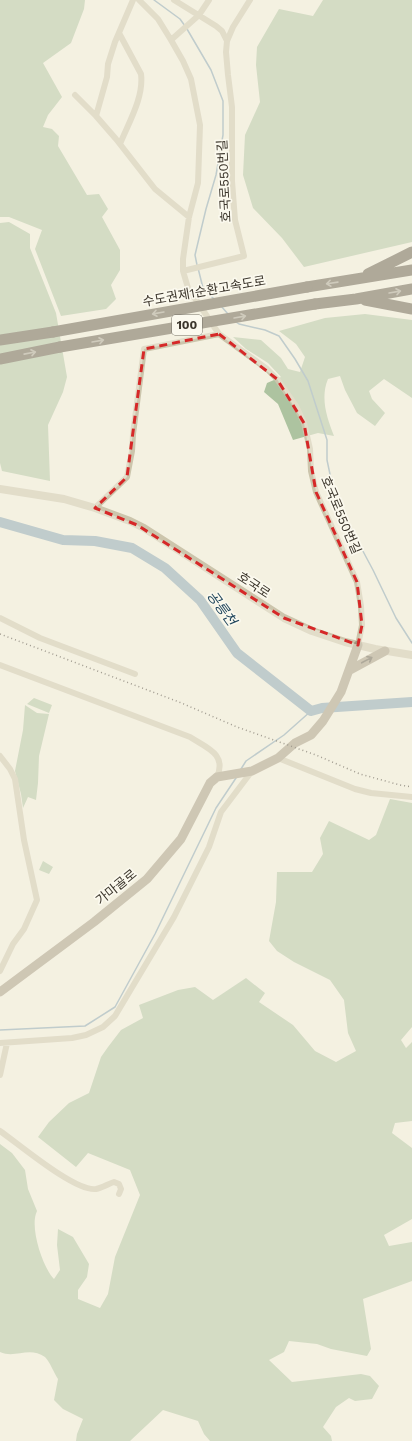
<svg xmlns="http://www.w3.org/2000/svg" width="412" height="1441" viewBox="0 0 412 1441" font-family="'Work Sans','Noto Sans KR',sans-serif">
	<rect width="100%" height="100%" fill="#f4f1e1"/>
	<path fill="#adc3a0" d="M0,0H85L84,9L71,43L43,63L62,97L48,115L43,127L52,129L59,136L58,146L87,195L99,194L108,209L102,217L120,250V270L111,285L116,299L106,309L61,316L35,249L42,230L9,217H0Z
		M323,0H412V242L304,267L282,238L253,208L243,175L245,135L260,102L256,65L257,47L279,9L313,16Z
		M9,222L30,234V248L56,313L67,377L63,392L48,425L50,481L2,471L0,463V223Z
		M365,314L412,320V398L384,379L369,391L372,399L385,413L375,426L357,413L345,390L340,376L328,379C320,398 327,418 334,436L318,433L293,440L278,404L264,392L267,383L281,377L268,363L246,349L233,337L261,340L281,358L288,369L300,372L305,357L296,344L279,331L325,318Z
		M34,698L52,705L49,713L27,704Z
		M25,705L37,713L49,714L39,756L38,783L36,800L28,797L23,808L21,794L15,771L23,730Z
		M390,799L412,803V1027L401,1040L406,1048L412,1042V1121L395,1123L392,1133L412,1148V1219L384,1235L389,1246L412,1242V1281L363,1299L371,1349L367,1356L331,1349L317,1344L289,1341L284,1352L269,1360L292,1382L361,1374L370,1376L379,1386L372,1399L355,1401L349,1398L336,1407L323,1427L331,1436L332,1441H210L204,1434L198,1421L163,1410L130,1441H76L77,1434L83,1419L63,1409L54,1400L58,1379C54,1373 50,1362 45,1357C29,1346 15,1359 0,1352V1144L12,1153L25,1170L28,1189L37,1211C29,1227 43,1268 54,1279L60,1270L57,1245L58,1229L73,1237L89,1264L87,1277L78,1290V1299L100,1308L108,1294L115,1257L140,1195L130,1170L88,1153L76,1167L38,1137L49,1122L69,1103L89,1093L101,1057L108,1047L121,1030L143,1018L139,1005L178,990L195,987L213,1000L246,978L265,993L259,1002L293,1025L315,1051L336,1062L356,1051L348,1033L344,1000L330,980L294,962L277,951L269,941L276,902L277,872H312L323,854L320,838L329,821L369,840L376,835Z
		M43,861L53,867L49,874L39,870Z"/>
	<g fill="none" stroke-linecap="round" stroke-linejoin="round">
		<path stroke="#80a0b1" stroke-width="1.5" d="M154,0L180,19L185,26
			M187,29L211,70L223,101V135L216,175L206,209L195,255L197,265
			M198,268L203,288L214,299
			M221,306L228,314
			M236,322L239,324L265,330L279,336L295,359L308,381L327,440V460L335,498L349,525L373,570L396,618L412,643
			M241,769L246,761L284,735L311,711
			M0,1030L85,1026L115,1007L155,934L216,808L236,778"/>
		<path stroke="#80a0b1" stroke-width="10" d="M0,522L63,540L95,541L132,548L165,568L200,600L237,653L311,711L322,708L412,702"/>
		<path stroke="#ccc5ac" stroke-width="6" d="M139,0L158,19L171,40L183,61L191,79L200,125L198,183L189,217L183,259V271L188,288L219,334L267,369L277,379L296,406L304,423L310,449L311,471L316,492L357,582L361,606L362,625L358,645
			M174,0L216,26L222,31L227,41L233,27L250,0
			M119,33L141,74C144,97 129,122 120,144
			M171,40L199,15L209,0
			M75,95L96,116L116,139L155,189L189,217
			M96,116L107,77L108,64L115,42L133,0
			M183,271L244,256L235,220L232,181V107L228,75L226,52L227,41
			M95,508L127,477L132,451L133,434L144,349L219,334
			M0,618L40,638L135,674
			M0,665L190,737C207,748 227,754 217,777
			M0,756L10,769L15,779L24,840L37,900L24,929L13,944L0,971
			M278,758L355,789L371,793L412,797
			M0,1043L72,1038L86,1035L103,1027L115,1016L174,917L209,847L221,812L252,771
			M0,1075L7,1043
			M0,1131C19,1144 75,1192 96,1189C102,1188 108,1184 114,1182L119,1184L121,1189L119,1194"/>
		<path stroke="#ccc5ac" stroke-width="8" d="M0,489L64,499L95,508L130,521L144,528L284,618L312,631L345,642L375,649L412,655"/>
		<path stroke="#a0957d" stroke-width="9" d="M350,670L385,651
			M0,992L94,922L147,879L181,839L210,783L217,777L252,771L278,758L295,743L311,735L323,721L341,692L358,645"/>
		<path stroke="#5b5242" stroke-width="11" d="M368,274L412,252
			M307,287L412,270
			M365,300L412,309
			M315,304L356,299L412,289
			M0,340L53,332
			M0,359L60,347"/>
		<path stroke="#3b352b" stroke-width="1.5" stroke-dasharray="1 3" stroke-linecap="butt" d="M0,634L179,702L237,727L316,755L360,774L400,785L412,787"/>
		<path stroke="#5b5242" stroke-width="11" d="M53,332L307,287
			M60,347L315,304"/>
	</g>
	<defs><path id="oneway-shaft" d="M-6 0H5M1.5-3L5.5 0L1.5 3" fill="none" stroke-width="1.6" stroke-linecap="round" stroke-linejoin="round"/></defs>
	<g stroke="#a39d8f">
		<use href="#oneway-shaft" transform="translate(332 283) rotate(172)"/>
		<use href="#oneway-shaft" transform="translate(395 292) rotate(-10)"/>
		<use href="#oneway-shaft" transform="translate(158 313) rotate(170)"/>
		<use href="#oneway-shaft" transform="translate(240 317) rotate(-10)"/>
		<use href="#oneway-shaft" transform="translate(98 341) rotate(-10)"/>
		<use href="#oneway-shaft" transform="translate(30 353) rotate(-11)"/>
	</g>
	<use stroke="#595244" href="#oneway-shaft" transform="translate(367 660) rotate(-28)"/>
	<path d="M0 0H412V1441H0ZM219,334L277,379L304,423L316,492L357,582L362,625L358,645L284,618L137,525L95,508L127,477L144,349Z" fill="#f4f1e1" fill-opacity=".55" fill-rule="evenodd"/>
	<path fill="none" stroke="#d62828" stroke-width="3" stroke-dasharray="8 5" stroke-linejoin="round" d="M219,334L277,379L304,423L316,492L357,582L362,625L358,645L284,618L137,525L95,508L127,477L144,349Z"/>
	<g text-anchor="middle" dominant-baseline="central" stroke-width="3.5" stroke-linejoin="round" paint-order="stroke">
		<rect fill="#fbf9ee" stroke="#757066" stroke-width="1" x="172" y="315" width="30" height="20" rx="3"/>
		<g font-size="12" font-weight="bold" fill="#3b352b">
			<text x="187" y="325">100</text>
		</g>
		<g font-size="13" fill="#3b352b" stroke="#fbf9ee">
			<text transform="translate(224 181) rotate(-93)">호국로550번길</text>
			<text transform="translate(204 291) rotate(-10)">수도권제1순환고속도로</text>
			<text transform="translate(341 515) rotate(67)">호국로550번길</text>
			<text transform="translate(254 585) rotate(33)">호국로</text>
			<text transform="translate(116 887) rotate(-39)">가마골로</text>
		</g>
		<g font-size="14" font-style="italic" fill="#20465d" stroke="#fbf9ee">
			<text transform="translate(222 608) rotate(54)">공릉천</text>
		</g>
	</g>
</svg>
